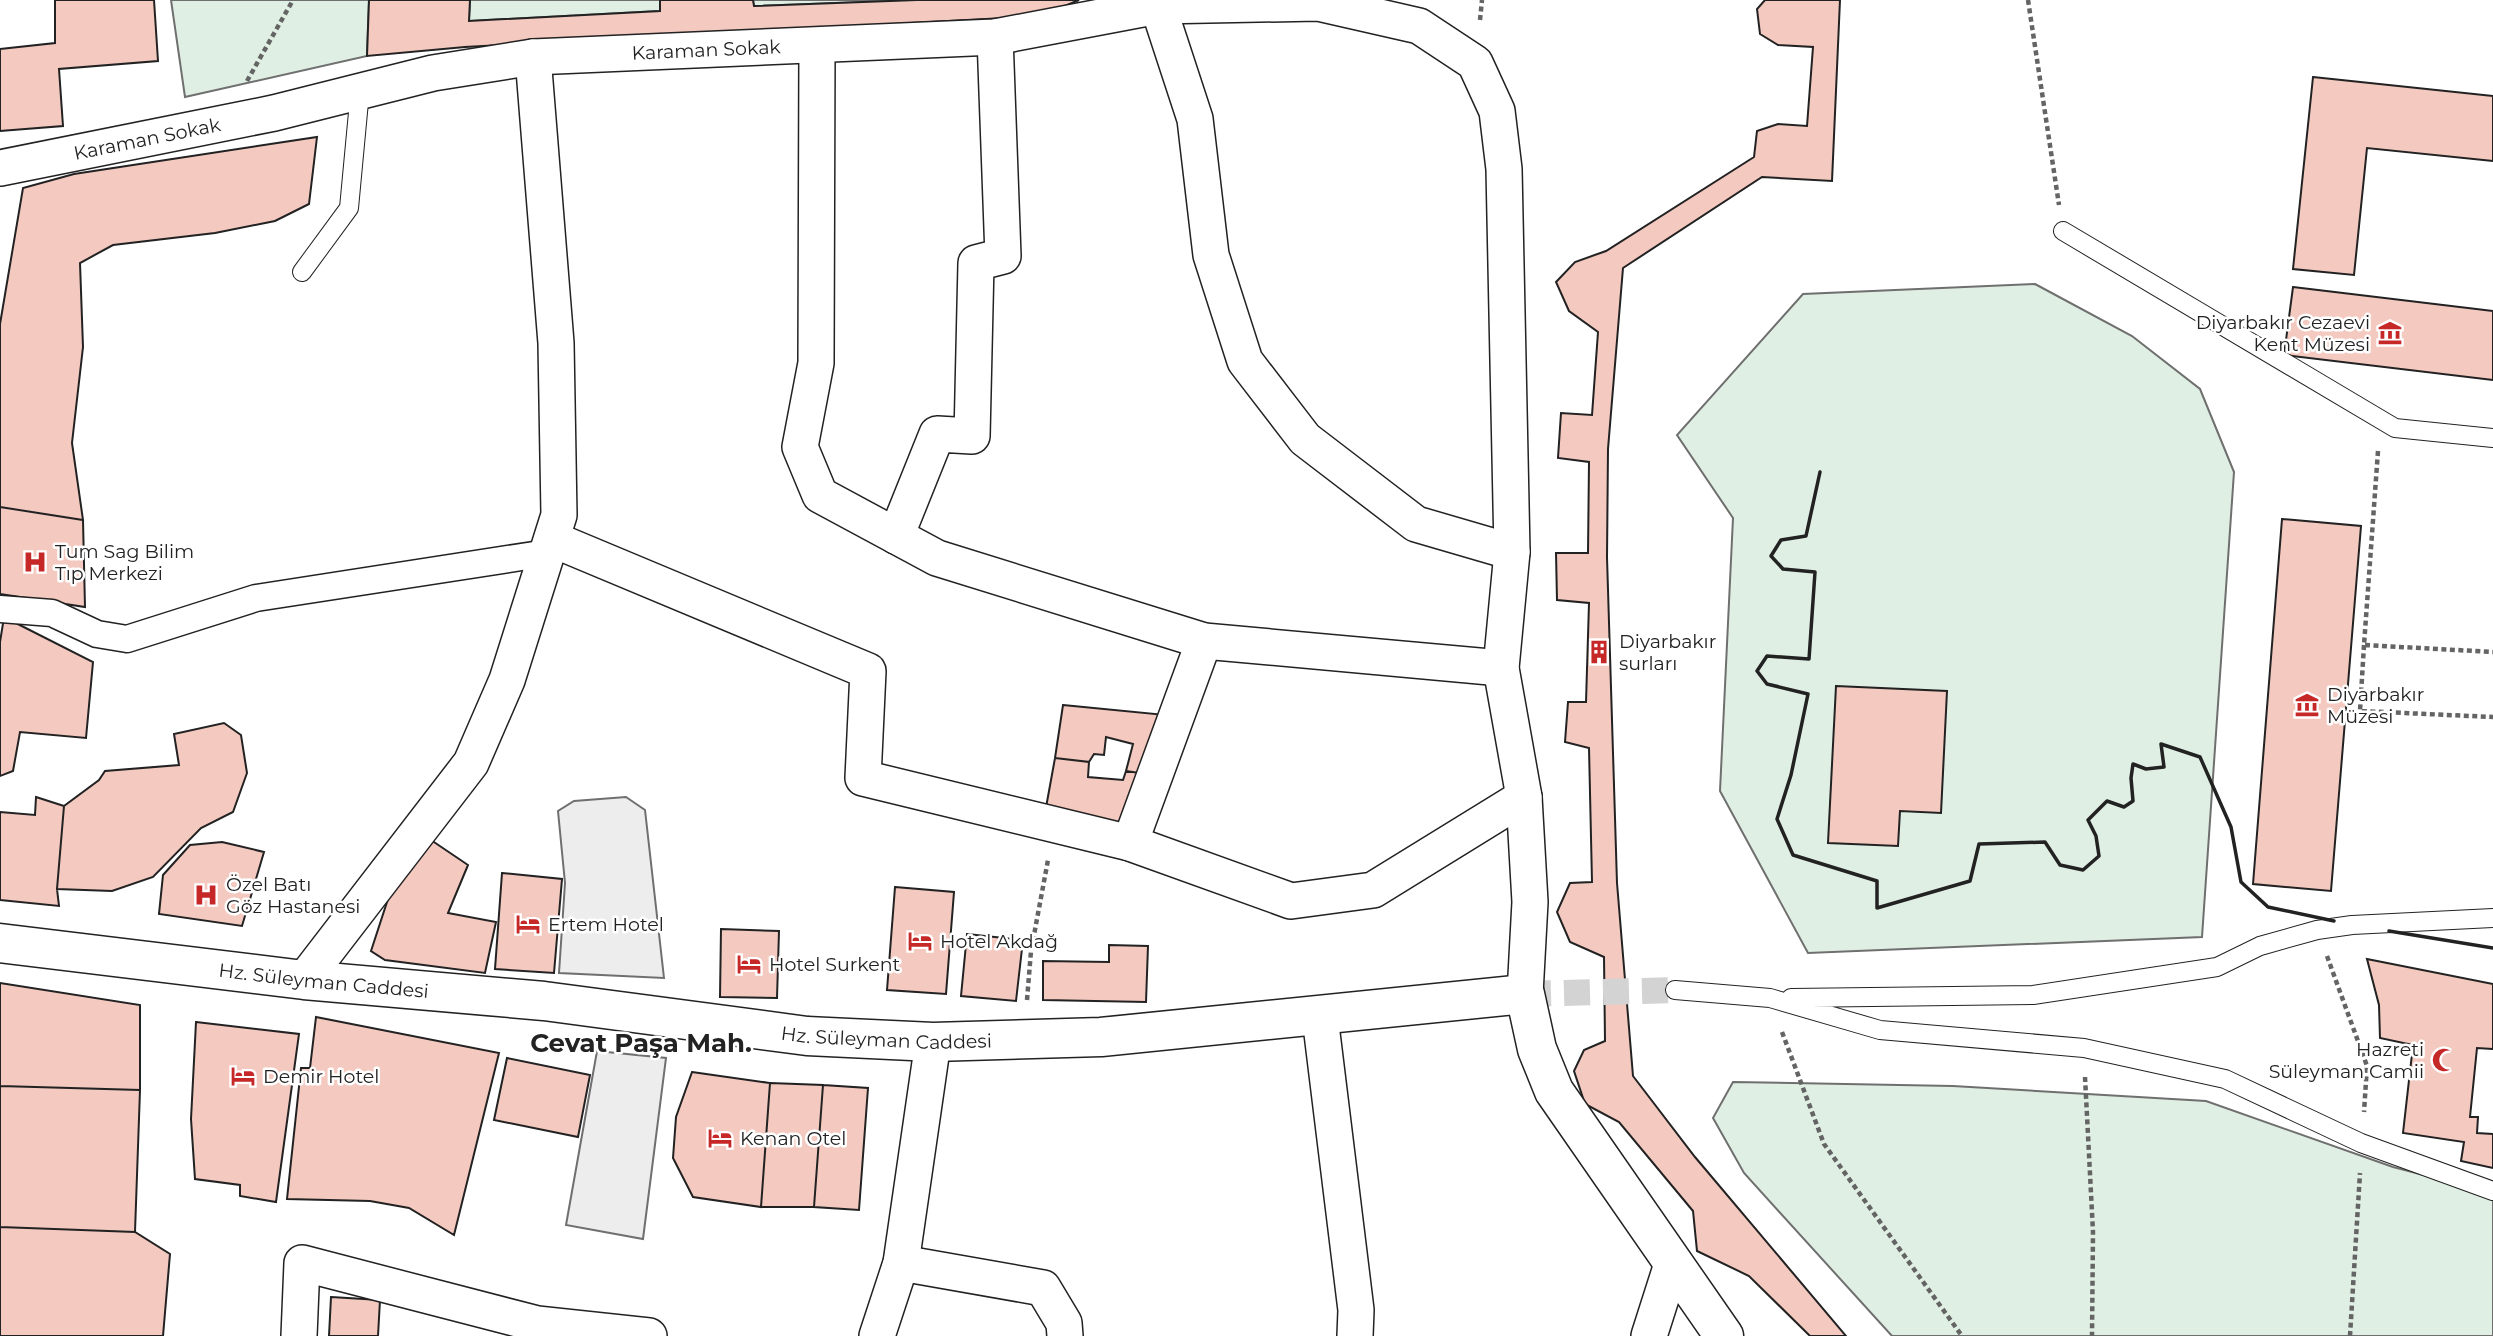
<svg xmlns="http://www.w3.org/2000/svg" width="2493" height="1336" viewBox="0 0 2493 1336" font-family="Montserrat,sans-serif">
	<rect width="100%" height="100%" fill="#fff"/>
	<path fill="#e0efe3" stroke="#6f6f6f" stroke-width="2" d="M171,0H369L367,56L185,97Z
		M470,0H660V11L469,21Z
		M753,0H917L754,6Z
		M2035,284L2132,336L2200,389L2234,472L2202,937L1808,953L1720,791L1733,518L1677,435L1803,294Z
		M1733,1082L1953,1086L2206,1101L2393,1167L2493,1193V1336H1892L1744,1173L1713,1118Z"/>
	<path fill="#ededed" stroke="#6f6f6f" stroke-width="2" d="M626,797L645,810L664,978L559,973L565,883L558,811L574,801Z
		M597,1051L666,1058L643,1239L566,1225Z"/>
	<path fill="#f3c9c0" stroke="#222" stroke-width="2" d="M55,0H154L158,61L59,69L63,126L0,131V49L55,43Z
		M369,0H470L469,21L660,11V0H753L754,6L917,0H1079L1041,16L465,47L367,56Z
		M1765,0H1840L1832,181L1762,177L1623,268L1608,449L1607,557L1617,883L1633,1076L1695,1157L1846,1336H1810L1749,1276L1697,1251L1693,1211L1619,1122L1585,1104L1574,1071L1584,1050L1605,1041L1604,957L1570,942L1557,912L1570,883L1592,882L1589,748L1565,742L1568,702H1586L1589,603L1557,600L1556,553H1588L1589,462L1558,458L1561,413L1592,415L1598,332L1569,311L1556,282L1575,262L1606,251L1754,157L1757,131L1778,124L1807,126L1813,47L1778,45L1760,34L1757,9Z
		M2313,77L2493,96V161L2367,148L2354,275L2293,269Z
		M317,137L309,204L275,221L215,233L113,245L80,263L83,347L72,443L83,520L0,507V324L23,188L74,174Z
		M2293,287L2493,311V380L2284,355Z
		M0,507L83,520L85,607L0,594Z
		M2282,519L2361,526L2331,891L2253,884Z
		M4,617L93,662L86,738L20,732L13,771L0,776V642Z
		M1836,686L1947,691L1941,813L1900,811L1898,846L1828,843Z
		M1063,705L1166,715L1146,774L1126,771L1133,744L1106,737L1104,755L1094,754L1089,762L1055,758Z
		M224,723L241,735L247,773L233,812L201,828L153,877L112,891L57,889L64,806L99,780L105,771L179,765L174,734Z
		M1055,758L1089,762L1088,777L1123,780L1126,771L1146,774L1130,827L1045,813Z
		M36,797L64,806L57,889L59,906L0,900V812L35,815Z
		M428,838L468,865L448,913L496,922L485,973L385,960L371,951L388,899Z
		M222,842L264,852L242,926L159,914L163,875L190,845Z
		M502,873L562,879L554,973L495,969Z
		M895,887L954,892L946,994L887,990Z
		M721,929L779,931L777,998L720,997Z
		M967,934L1023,940L1016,1001L961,996Z
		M1109,945L1148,946L1146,1002L1043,1000V961L1109,962Z
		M2367,959L2493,984V1049L2477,1048L2470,1117H2478L2477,1133L2493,1134V1168L2461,1161L2464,1142L2403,1133L2413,1045L2380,1038L2379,1005Z
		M0,983L140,1005V1090L0,1086Z
		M316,1017L499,1053L454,1235L409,1208L370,1201L287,1199L301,1068H310Z
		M196,1022L299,1034L276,1202L240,1196V1185L195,1179L191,1119Z
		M507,1058L590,1075L578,1137L494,1120Z
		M692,1072L770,1083L761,1207L693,1197L673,1158L676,1117Z
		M770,1083L823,1085L814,1207H761Z
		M823,1085L868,1088L859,1210L814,1207Z
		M0,1086L140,1090L135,1232L0,1227Z
		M0,1227L135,1232L170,1254L163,1336H0Z
		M331,1297L380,1300L378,1336H329Z"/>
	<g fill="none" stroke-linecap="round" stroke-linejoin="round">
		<path stroke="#d3d3d3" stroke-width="26" stroke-dasharray="26 13" stroke-linecap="butt" d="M1525,994L1675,990"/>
		<g stroke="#222" stroke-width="20">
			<path id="service" d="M2063,231L2395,428L2493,438
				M302,272L349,208L360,91
				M1675,990L1770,998L1880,1030L2084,1048L2225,1079L2361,1143L2493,1191
				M1791,998L2033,995L2217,967L2260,946L2317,930L2352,925L2493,918"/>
		</g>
		<g stroke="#222" stroke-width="29">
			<path id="pedestrian" d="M0,609L52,613L97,634L127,639L256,598L547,553"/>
		</g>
		<g stroke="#222" stroke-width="38">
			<g id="minor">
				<path d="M1158,6L1195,119L1211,255L1245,361L1305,439L1416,524L1512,552"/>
				<path d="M817,47L816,363L800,447L820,495L937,558L1204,641L1501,668"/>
				<path id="s1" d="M0,168L274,113L433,73L533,57L995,37L1158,6L1318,3L1419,26L1475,63L1497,111L1504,169L1512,552L1501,668L1524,797L1530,902L1525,994"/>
				<path d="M896,536L937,434L972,436L976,263L1003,256L995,37"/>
				<path d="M552,539L868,671L863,778L1130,843L1291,901L1373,890L1524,797"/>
				<path d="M1130,843L1204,641"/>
				<path d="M304,980L471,763L507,680L559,515L556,343L533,57"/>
				<path d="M1320,1017L1356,1310L1355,1336"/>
				<path d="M901,1263L1043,1288L1064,1323L1065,1336"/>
				<path d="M299,1336L302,1263L537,1324L649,1336"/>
				<path d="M877,1336L901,1263L933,1042"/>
				<path d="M1649,1336L1672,1264"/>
			</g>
		</g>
		<g stroke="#222" stroke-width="41">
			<g id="tertiary">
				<path id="s2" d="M0,943L304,980L544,1001L807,1036L933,1042L1101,1037L1525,994L1537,1049L1554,1091L1724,1336"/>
			</g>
		</g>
		<path stroke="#646464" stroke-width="4.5" stroke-dasharray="5 3.5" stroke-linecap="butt" d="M2028,0L2059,205
			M1480,20L1482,0
			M247,81L293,0
			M2378,451L2364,645L2493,652
			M2364,645L2360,711L2493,717
			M2327,956L2367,1066L2364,1112
			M1027,1000L1031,951L1048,860
			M1782,1032L1824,1144L1962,1336
			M2085,1077L2093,1232L2092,1336
			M2350,1336L2360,1173"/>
		<use href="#service" stroke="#fff" stroke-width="18"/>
		<use href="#pedestrian" stroke="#fff" stroke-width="26"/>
		<use href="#minor" stroke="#fff" stroke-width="35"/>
		<use href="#tertiary" stroke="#fff" stroke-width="38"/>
		<path stroke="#222" stroke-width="3.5" d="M1820,472L1806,536L1781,540L1771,556L1783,569L1815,572L1809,659L1767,656L1757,671L1767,684L1808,694L1791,775L1777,819L1793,855L1877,881V908L1970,881L1979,844L2045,842L2060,865L2083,870L2099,856L2096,836L2088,820L2107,801L2124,807L2133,801L2131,778L2133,764L2146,769L2164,767L2161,744L2200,757L2231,827L2241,882L2268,907L2334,921
			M2389,931L2493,948"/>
	</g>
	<defs>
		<g id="museum-bare" transform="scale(1.89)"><path d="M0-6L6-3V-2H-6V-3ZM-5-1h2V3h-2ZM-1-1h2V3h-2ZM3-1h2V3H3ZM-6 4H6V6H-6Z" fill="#c62828" stroke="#fff" stroke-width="2.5" paint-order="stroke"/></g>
		<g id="hospital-bare" transform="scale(1.89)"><path d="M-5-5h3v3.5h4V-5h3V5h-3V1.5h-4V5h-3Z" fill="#c62828" stroke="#fff" stroke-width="2.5" paint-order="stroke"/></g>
		<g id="building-bare" transform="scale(1.89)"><path d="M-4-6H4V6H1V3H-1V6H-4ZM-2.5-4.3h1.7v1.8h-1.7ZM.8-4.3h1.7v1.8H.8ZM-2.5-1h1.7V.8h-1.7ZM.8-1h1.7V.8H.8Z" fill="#c62828" stroke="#fff" stroke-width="2.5" paint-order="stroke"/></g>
		<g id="hotel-bare" transform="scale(1.89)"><path d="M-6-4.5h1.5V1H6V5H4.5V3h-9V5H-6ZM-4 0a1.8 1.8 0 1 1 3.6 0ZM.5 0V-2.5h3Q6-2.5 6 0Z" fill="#c62828" stroke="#fff" stroke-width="2.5" paint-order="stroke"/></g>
		<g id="mosque-bare" transform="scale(1.89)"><path d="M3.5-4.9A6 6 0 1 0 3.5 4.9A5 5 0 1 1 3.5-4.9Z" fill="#c62828" stroke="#fff" stroke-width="2.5" paint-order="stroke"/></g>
	</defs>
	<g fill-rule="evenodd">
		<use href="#museum-bare" x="2390" y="333"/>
		<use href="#hospital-bare" x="35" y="562"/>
		<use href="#building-bare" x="1599" y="652"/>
		<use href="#museum-bare" x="2307" y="705"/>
		<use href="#hospital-bare" x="206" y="895"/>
		<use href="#hotel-bare" x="528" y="924"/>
		<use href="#hotel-bare" x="920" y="941"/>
		<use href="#hotel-bare" x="749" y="964"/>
		<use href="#mosque-bare" x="2444" y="1060"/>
		<use href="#hotel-bare" x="243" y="1076"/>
		<use href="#hotel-bare" x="720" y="1138"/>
	</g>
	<g text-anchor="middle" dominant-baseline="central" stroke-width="5" stroke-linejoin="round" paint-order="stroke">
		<g font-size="19" fill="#222" stroke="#fff">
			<text stroke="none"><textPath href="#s1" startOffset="718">Karaman Sokak</textPath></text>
			<text stroke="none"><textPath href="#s1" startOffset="150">Karaman Sokak</textPath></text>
			<text stroke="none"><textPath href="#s2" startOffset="326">Hz. Süleyman Caddesi</textPath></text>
			<text stroke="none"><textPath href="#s2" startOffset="892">Hz. Süleyman Caddesi</textPath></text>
		</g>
		<g font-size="19" fill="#222" stroke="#fff" text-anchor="start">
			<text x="2370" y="322" text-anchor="end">Diyarbakır Cezaevi<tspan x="2370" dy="22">Kent Müzesi</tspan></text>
			<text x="55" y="551">Tum Sag Bilim<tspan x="55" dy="22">Tıp Merkezi</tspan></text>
			<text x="1619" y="641">Diyarbakır<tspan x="1619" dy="22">surları</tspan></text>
			<text x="2327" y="694">Diyarbakır<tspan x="2327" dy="22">Müzesi</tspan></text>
			<text x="226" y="884">Özel Batı<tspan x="226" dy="22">Göz Hastanesi</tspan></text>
			<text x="548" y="924">Ertem Hotel</text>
			<text x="940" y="941">Hotel Akdağ</text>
			<text x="769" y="964">Hotel Surkent</text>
			<text x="2424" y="1049" text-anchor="end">Hazreti<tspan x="2424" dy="22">Süleyman Camii</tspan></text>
			<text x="263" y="1076">Demir Hotel</text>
			<text x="740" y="1138">Kenan Otel</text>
		</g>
		<g font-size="26" font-weight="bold" fill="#222" stroke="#fff">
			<text x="641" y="1043">Cevat Paşa Mah.</text>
		</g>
	</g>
</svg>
